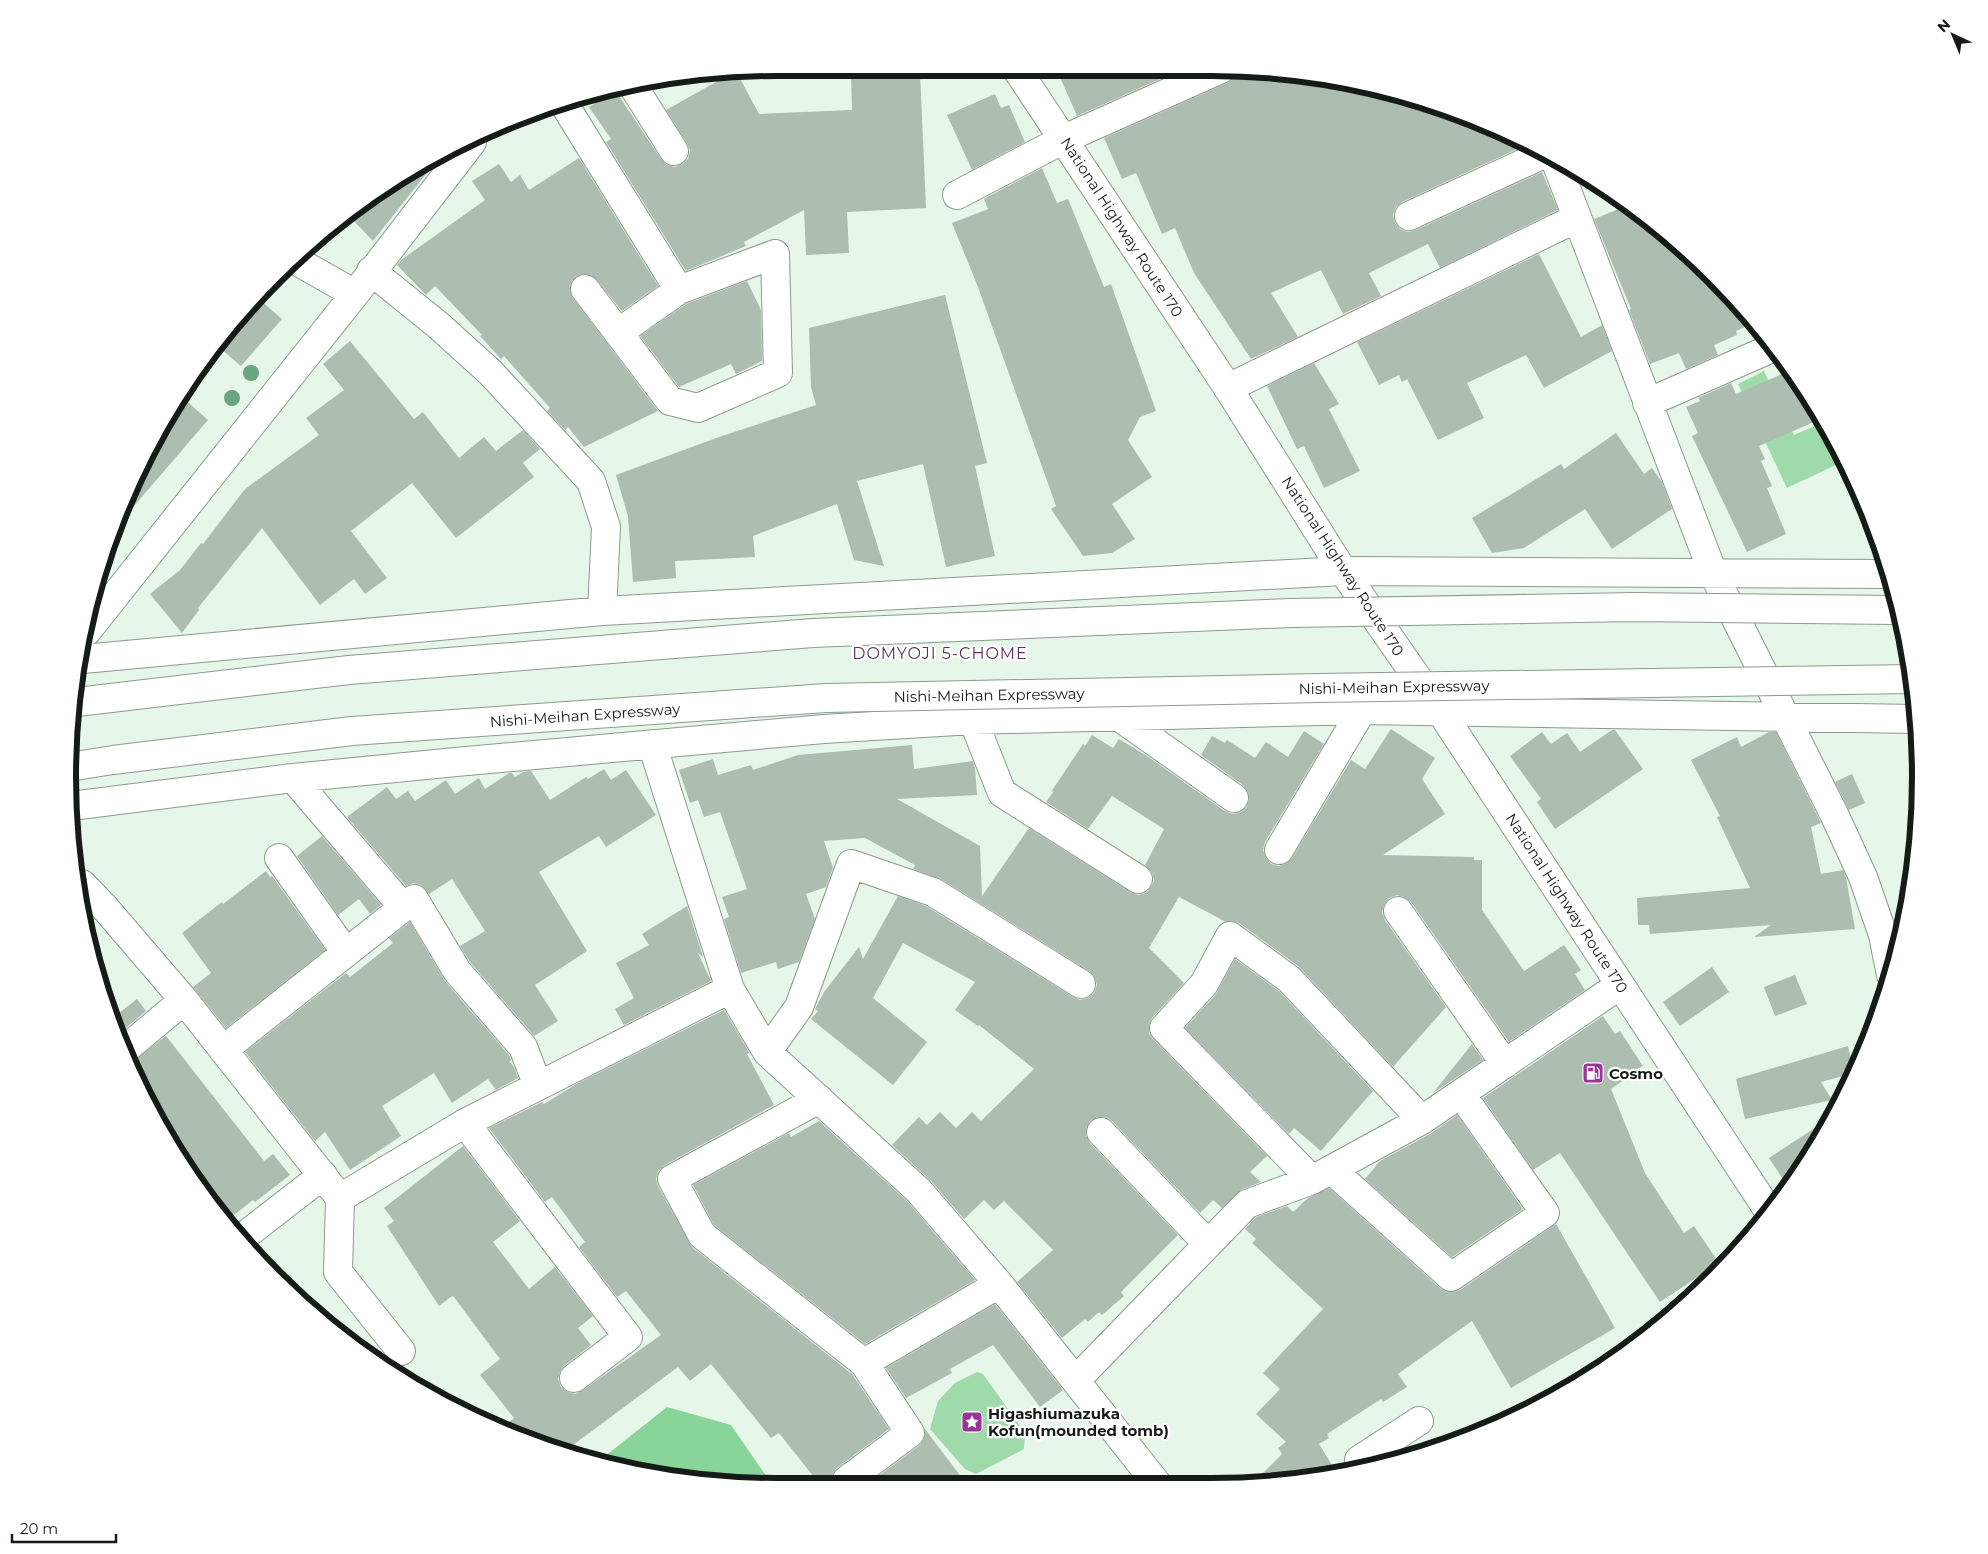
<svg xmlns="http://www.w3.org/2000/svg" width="1988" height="1554" viewBox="0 0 1988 1554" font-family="Montserrat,sans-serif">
	<rect width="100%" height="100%" fill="#e6f6e9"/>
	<path fill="#9fdaaa" d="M1764,371L1794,435L1821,423L1840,463L1787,488L1738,384Z
		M977,1372L983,1374L1025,1433L1024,1449L976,1474L965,1469L930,1429L938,1401L955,1383Z"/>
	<path fill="#89d599" d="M667,1407L731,1425L773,1486L639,1473L599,1461Z"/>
	<path fill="#adbdb0" d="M1056,68H1095L1183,69L1077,116Z
		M1236,69H1257L1439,105L1526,145L1402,202L1396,207L1393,215L1395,223L1400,229L1408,232L1416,230L1542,172L1558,210L1440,268L1428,244L1369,273L1381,296L1343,314L1321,270L1271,293L1298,337L1251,359L1194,273L1175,228L1162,234L1136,173L1122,179L1104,138L1227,83L1234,78Z
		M920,72L926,208L847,212L849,253L806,255L804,210L744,242L746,246L686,271L606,142L611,139L589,107L615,90L661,159L667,165L675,167L682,164L688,159L690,150L687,143L666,110L732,73H737L759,114L852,110L851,75Z
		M995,94L1001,108L1009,105L1025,142L972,170L947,115Z
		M579,158L658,286L622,311L597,280L591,275L583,274L575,277L571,283L570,290L573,298L658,411L584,447L568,427L565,430L547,411L550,408L504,356L501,359L480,336L482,335L435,286L426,295L397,265L401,260L485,200L472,181L499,164L511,182L520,175L529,190Z
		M423,162L430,169L373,241L351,218Z
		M1042,168L1057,203L1068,199L1104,287L1111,284L1156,411L1140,417L1128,440L1152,477L1112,504L1135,539L1112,553L1083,556L1051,509L1056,506L978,287L952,223L988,209L984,199Z
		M1629,205L1643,214L1744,309L1754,323L1736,331L1737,335L1714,345L1718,355L1686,369L1679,353L1650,364L1629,310L1631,309L1594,219Z
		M1539,254L1581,337L1602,325L1612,351L1544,388L1526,355L1467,383L1484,418L1438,440L1407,379L1402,382L1399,375L1379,385L1357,342Z
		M747,281L761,310L762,361L736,374L731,364L679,387L640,336L686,304Z
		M945,295L987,463L975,466L995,556L946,567L923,464L857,481L884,566L854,560L837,504L753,536L755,557L675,561L676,578L633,582L628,516L616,475L719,437L816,405L811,387L809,328Z
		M258,298L282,319L241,366L220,348Z
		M350,341L414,419L423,412L459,458L484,437L496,451L523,430L540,449L523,463L534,477L456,538L412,483L351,531L387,578L365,594L354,579L320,605L262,528L198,608L199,610L182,633L150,594L180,570L201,543L203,544L245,489L319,435L306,418L344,390L323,364Z
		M1314,363L1339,404L1329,409L1360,471L1324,488L1304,446L1297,449L1267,386Z
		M1789,371L1823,418L1759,446L1765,459L1761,461L1772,486L1767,488L1786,534L1747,552L1692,436L1698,433L1686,407L1700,401L1698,398L1731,383L1736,394Z
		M182,397L208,420L134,506L129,503L162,422Z
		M1616,433L1644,474L1652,468L1662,482L1672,509L1612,549L1585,509L1524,548L1492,553L1472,518L1561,464L1564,469Z
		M1391,729L1435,758L1422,779L1445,814L1383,855L1474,857V860H1482V910L1524,971L1564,945L1581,970L1575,974L1585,990L1509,1042L1411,902L1404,897L1397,895L1389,898L1384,905L1382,912L1385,920L1446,1007L1393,1067L1298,966L1239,923L1231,921L1226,922L1179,897L1149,948L1184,983L1152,1018L1149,1025V1033L1153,1039L1267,1156L1250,1172L1261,1182L1241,1190L1222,1208L1213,1200L1200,1213L1112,1121L1105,1117H1098L1091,1120L1086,1128V1136L1090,1143L1178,1235L1121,1292L1124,1296L1102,1315L1099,1312L1088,1322L1085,1319L1062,1338L1017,1282L1053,1250L1004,1201L994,1210L984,1200L964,1219L931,1181L892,1145L919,1117L927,1125L940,1112L956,1128L972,1112L981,1121L1034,1069L979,1025L978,1026L955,1010L975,982L903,943L873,998L927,1042L893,1085L811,1019L818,1011L815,1009L824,992L859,947L863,959L898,896L926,906L1073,997L1080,1000L1088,998L1094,993L1097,985L1094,976L1089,971L941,879L913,869L915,865L865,838L824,841L833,868L826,887L806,894L815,919L799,962L778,969L776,962L741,973L724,919L729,917L722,897L747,889L720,812L704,817L698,800L690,803L679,770L713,759L718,775L751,765L753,770L798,755L912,745L914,769L973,761L975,768L977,795L897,799L980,846L982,896L1029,828L1130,892L1138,895L1146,893L1151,887L1154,880L1152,872L1145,865L1164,829L1112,796L1088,829L1046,802L1054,791L1051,792L1083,744L1085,746L1092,735L1113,748L1119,739L1147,756L1225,811L1233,814L1241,812L1247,807L1249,800L1248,792L1243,785L1201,755L1212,736L1225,743L1227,740L1255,758L1266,742L1288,757L1304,731L1324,744L1265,842L1263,850L1266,858L1271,864L1279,866L1287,863L1292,858L1351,760L1365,769Z
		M1612,730H1615L1643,769L1555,829L1537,802L1541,799L1510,756L1542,732L1551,744L1567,733L1580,752Z
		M1769,732H1776L1821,823L1811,827L1821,874L1843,870L1846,877L1855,929L1754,937L1771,925L1650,934L1649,925H1638L1637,898L1750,888L1717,817L1720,816L1691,760L1737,737L1741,747Z
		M604,769L611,780L626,770L656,815L606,847L599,836L539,872L587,951L535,985L558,1021L534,1036L470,962L460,946L485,931L452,879L429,894L421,885L413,883L406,886L347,817L387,787L396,799L408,791L415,801L446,780L455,794L479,778L485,789L509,773H512L515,777L523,772L531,771L550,800L586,777L588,779Z
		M1852,774L1865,803L1849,810L1835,782Z
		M322,836L381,905L370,914L359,899L338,915L297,856Z
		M266,871L270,877L272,876L325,950L226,1028L193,987L211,973L182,933L222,902L223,904Z
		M687,906L703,957L698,953L711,981L624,1025L615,1009L634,998L616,963L649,945L642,934Z
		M410,922L445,981L509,1055L511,1060L509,1061L514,1067L518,1078L496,1090L488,1079L452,1103L434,1073L382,1106L401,1136L350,1170L325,1132L315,1141L245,1052L346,973L350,977L393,943L389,938Z
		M1235,959L1279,991L1373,1091L1321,1151L1294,1128L1289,1134L1185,1028L1216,994Z
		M1712,967L1729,992L1680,1026L1663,1002Z
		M1795,975L1807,1004L1775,1016L1764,987Z
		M137,999L146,1011L121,1032L115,1016Z
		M724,1010L748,1050L749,1053L747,1054L774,1105L665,1165L658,1171L656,1179L658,1186L692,1247L852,1374L889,1429L837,1468L833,1474L831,1481L833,1486H821L779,1433L771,1438L711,1364L690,1381L678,1367L565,1451L500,1430L514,1418L480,1375L500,1359L454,1297L452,1296L439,1306L387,1226L394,1221L384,1208L463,1146L520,1221L493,1242L529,1289L555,1267L593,1316L578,1328L591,1345L564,1366L560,1372L558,1379L561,1387L568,1392L575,1394L583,1390L661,1335L626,1291L617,1297L579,1247L585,1242L552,1197L545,1202L489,1128L542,1102L544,1104L578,1083Z
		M1603,1016L1615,1034L1620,1031L1643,1066L1637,1069V1071L1611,1089L1645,1173L1684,1233L1694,1226L1719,1263L1660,1302L1560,1153L1533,1170L1483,1098Z
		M166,1036L264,1161L273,1154L290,1175L255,1202L253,1200L229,1219L163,1132L133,1061Z
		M1472,1044L1483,1060L1433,1093Z
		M1848,1046L1854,1073L1821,1082L1832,1100L1745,1119L1736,1079Z
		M1457,1115L1523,1209L1452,1257L1365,1179L1380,1161L1430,1134Z
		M1830,1118L1795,1175L1788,1187L1769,1158Z
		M819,1121L908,1202L975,1280L865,1344L714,1225L693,1185L789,1133L791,1137Z
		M1329,1188L1441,1289L1447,1292H1453L1460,1290L1556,1224L1615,1328L1511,1388L1472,1321L1398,1374L1407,1387L1383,1402L1381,1399L1327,1434L1329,1438L1319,1444L1335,1470L1251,1485L1282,1454L1278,1448L1286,1442L1256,1414L1280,1389L1263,1373L1323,1309L1252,1243L1256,1239L1245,1229L1256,1217L1287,1206L1293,1212L1308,1198Z
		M995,1304L1063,1390L1040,1407L993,1345L950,1369L952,1373L906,1398L886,1368Z
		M925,1429L968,1486H865L920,1445L924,1439Z"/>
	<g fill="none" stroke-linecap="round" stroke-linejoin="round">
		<g stroke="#8c9a8e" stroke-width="30">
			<path id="minor" d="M633,86L674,151
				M564,104L679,290L775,254L778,373L698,408L670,401L585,289
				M1554,157L1713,573L1834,814L1863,877L1883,935L1891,975
				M957,195L1064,139L1221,69
				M1409,216L1546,153
				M295,260L355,294
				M371,271L438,325L490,372L591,481L606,527L602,611
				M618,333L679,290
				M1228,388L1577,218
				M1647,403L1772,348
				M87,631L355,294L472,142
				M83,659L602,611L1343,571L1889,574
				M1118,716L1234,798
				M973,720L1002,793L1138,879
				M652,744L730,989L767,1052L919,1191L999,1284L1158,1485
				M293,778L403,907
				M71,806L293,778L456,762L824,729L973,720L1362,710L1916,719
				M1279,850L1362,710
				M279,858L346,953
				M82,884L106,909L184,1000L340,1198L465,1123L730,989
				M1398,911L1505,1064
				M128,1047L184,1000
				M223,1050L414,899L457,971L523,1047L538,1086
				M767,1052L799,1007L851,864L933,892L1081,984
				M819,1099L672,1179L702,1235L864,1363L999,1284
				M465,1123L628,1337L574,1378
				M1101,1132L1208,1244
				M1332,1170L1451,1277L1545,1213L1461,1094
				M1312,1180L1164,1028L1204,984L1230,936L1289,979L1422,1120
				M340,1198L338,1272L401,1351
				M243,1237L323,1175
				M1076,1380L1247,1204L1312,1180L1422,1120L1620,985
				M1361,1464L1359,1460L1419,1421
				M847,1480L910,1433L864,1363"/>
		</g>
		<g stroke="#8c9a8e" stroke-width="30">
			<path id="highway" d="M1016,68L1228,388L1343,571L1441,712L1770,1213"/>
		</g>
		<use href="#minor" stroke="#fff" stroke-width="28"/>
		<use href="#highway" stroke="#fff" stroke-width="28"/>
		<g stroke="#8c9a8e" stroke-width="30" stroke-linecap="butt">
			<path id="highway-bridge" d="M77,702L349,670L813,633L1291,613L1633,607L1897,610
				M69,767L113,760L352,731L826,698L1319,688L1913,679"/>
		</g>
		<use href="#highway-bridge" stroke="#fff" stroke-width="28"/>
	</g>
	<g fill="#6ba480">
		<circle cx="251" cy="373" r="8"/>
		<circle cx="232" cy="398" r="8"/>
	</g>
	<defs>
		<g id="fuel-square" transform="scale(1.125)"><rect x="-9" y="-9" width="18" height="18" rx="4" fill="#9c3396" stroke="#fff"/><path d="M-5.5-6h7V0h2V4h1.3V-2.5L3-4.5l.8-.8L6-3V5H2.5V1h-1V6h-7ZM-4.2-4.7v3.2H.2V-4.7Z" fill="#fff"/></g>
		<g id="sight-square" transform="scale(1.125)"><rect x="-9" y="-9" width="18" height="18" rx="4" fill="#9c3396" stroke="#fff"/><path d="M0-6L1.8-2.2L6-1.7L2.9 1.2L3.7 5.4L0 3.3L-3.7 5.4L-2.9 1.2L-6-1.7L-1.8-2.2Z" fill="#fff"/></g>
	</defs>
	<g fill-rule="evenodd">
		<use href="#fuel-square" x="1593" y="1073"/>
		<use href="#sight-square" x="972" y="1422"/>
	</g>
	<g text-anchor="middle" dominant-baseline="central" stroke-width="4.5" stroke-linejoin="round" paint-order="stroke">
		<g font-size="15" fill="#151b16" stroke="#fff">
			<text transform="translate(1122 227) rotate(57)">National Highway Route 170</text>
			<text transform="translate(1343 566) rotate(57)">National Highway Route 170</text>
			<text transform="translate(1394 687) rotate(-1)">Nishi-Meihan Expressway</text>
			<text transform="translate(989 695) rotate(-1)">Nishi-Meihan Expressway</text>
			<text transform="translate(585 715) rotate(-4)">Nishi-Meihan Expressway</text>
			<text transform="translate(1567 903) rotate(57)">National Highway Route 170</text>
		</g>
		<g font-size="15" font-weight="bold" fill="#151b16" stroke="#fff" text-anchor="start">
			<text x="1609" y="1073">Cosmo</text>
			<text x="988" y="1413">Higashiumazuka<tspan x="988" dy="17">Kofun(mounded tomb)</tspan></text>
		</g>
		<g font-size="16" letter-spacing="1" fill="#622f5f" stroke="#fff">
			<text x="940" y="653">DOMYOJI 5-CHOME</text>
		</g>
	</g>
	<path d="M0 0H1988V1554H0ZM777 76H1211A701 701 0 0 1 1912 777V777A701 701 0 0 1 1211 1478H777A701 701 0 0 1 76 777V777A701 701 0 0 1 777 76Z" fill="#fff" fill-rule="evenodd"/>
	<path fill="none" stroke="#151b16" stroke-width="6" d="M777 76H1211A701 701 0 0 1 1912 777V777A701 701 0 0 1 1211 1478H777A701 701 0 0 1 76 777V777A701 701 0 0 1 777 76Z"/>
	<g transform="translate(1953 35) rotate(316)" stroke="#ffffff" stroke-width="4" paint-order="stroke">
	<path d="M0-4L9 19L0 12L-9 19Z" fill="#151b16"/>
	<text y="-8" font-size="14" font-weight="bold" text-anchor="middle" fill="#151b16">N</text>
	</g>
	<path d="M12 1534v8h104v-8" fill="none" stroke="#151b16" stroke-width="2.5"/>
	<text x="20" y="1534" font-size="15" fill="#151b16" stroke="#ffffff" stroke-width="4" paint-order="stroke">20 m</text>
</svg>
